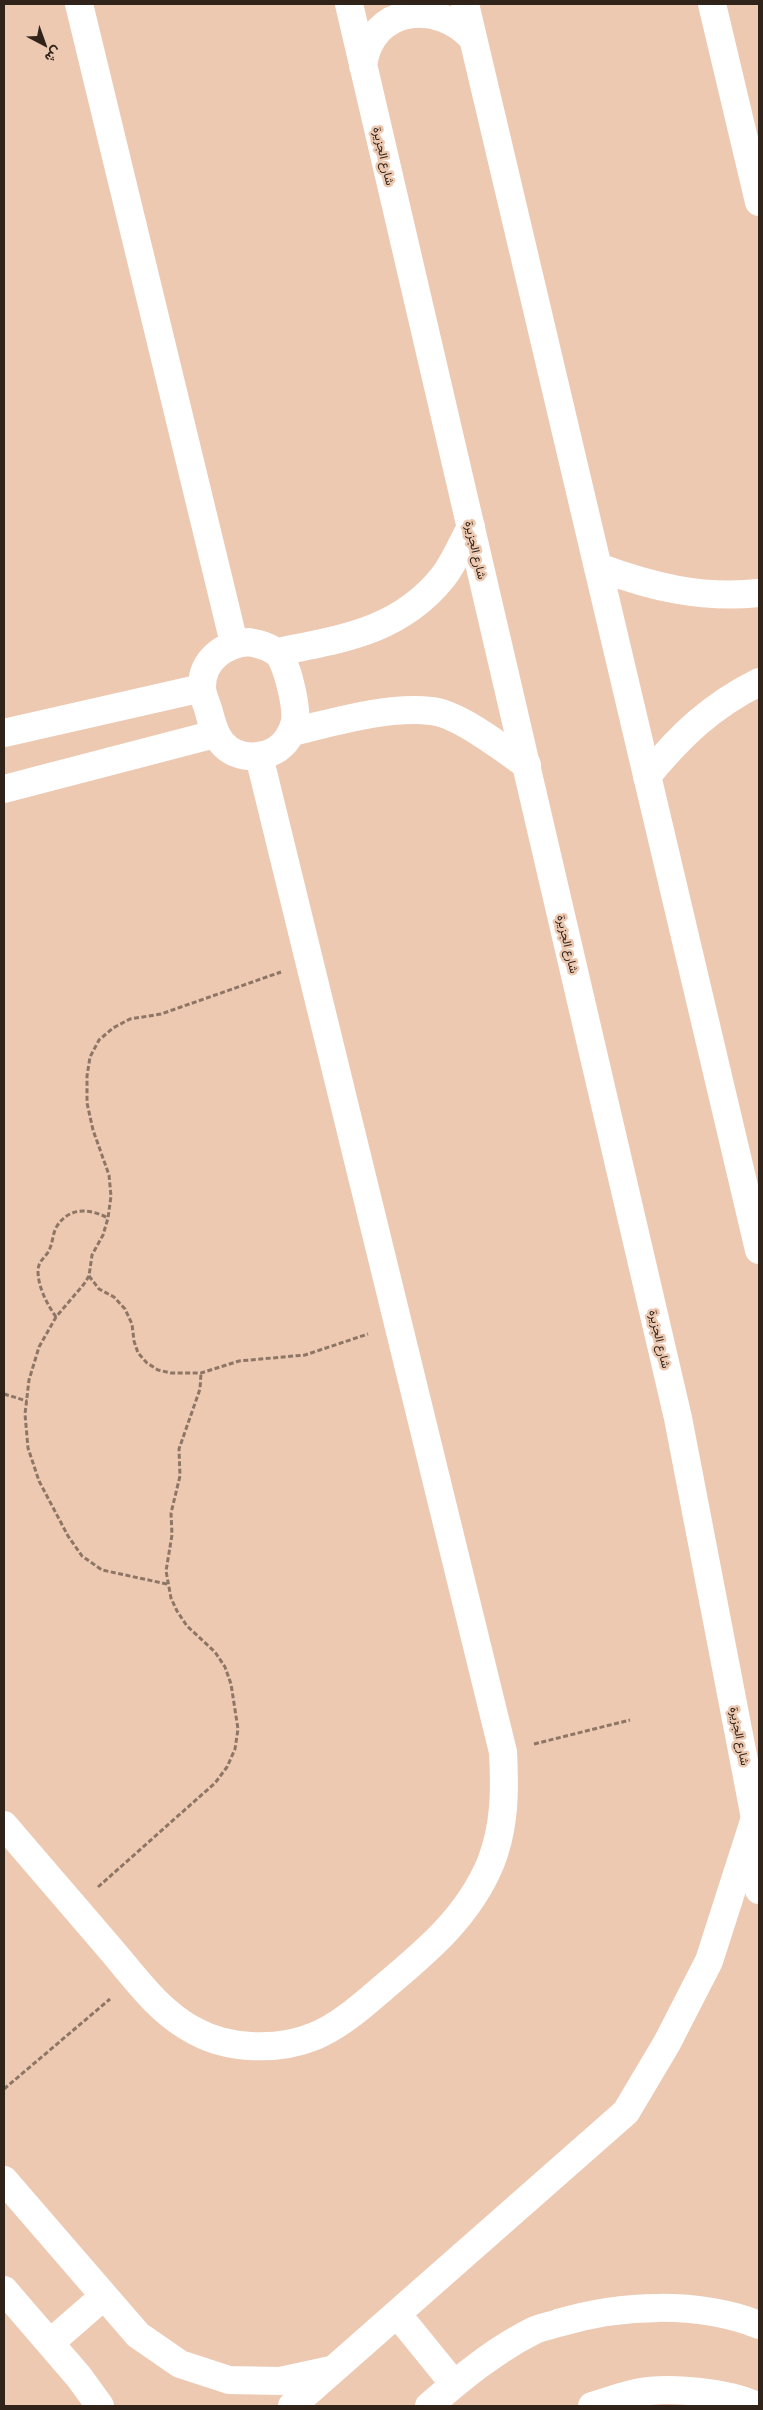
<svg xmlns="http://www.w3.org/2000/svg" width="763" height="2410" viewBox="0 0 763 2410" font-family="Merriweather,Vazirmatn,serif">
	<rect width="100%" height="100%" fill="#edc9b2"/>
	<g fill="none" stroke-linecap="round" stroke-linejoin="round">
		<path stroke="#8e7666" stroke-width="3" stroke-dasharray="5 2.5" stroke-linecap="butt" d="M89,1276L99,1289L114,1297L125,1309L132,1324L134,1341L138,1353L147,1363L158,1370L171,1373H201L239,1361L305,1355L368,1334
			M56,1317C47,1304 38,1287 38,1271C38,1260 47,1257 50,1248C53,1241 53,1232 57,1226C70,1206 91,1209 108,1218
			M4,1394L27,1401
			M167,1584L102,1570L82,1556L68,1536L39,1481L28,1448L25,1414L29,1380L39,1347L56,1317L84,1284L89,1276L92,1255L103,1235L108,1218L111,1196L109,1175L93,1130L87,1103V1076L90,1057L99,1040L113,1028L130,1019L161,1014L281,972
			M534,1744L630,1720
			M98,1887L215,1783L227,1767L235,1749L238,1729L231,1684L225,1667L215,1652L187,1626L177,1611L171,1598L166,1571L172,1535L171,1513L180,1476L179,1449L200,1389L201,1373
			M4,2089L110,1999"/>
		<path stroke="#fff" stroke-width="28" d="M79,4L234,643
			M712,4L759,202
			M598,567C652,587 701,599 759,593
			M249,642C259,644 269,646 277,653C287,661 297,707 295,721C294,727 291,733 288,738C274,760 239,763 222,743C214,734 212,723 209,712C207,704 202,695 202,687C202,659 225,644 249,642Z
			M277,652C341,639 399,632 443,577C454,563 462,543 471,527
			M292,732C335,722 387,706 431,711C458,713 503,749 527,765
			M4,733L202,688
			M647,776C681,735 711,706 759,682
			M4,789L215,734
			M4,1825C38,1865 73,1905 107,1945C134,1976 158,2012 195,2031C229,2050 279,2051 315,2036C341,2025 363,2005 384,1987C427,1951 469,1916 491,1862C505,1826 505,1790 503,1752L259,756
			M4,2180L138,2335L180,2364L229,2380L280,2381L331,2370
			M4,2290L79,2377L100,2406
			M398,2315L454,2384
			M50,2343L104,2296
			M292,2406L626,2112L667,2043L709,1961L754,1821
			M429,2406C461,2378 495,2350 533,2331C541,2327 550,2326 558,2323C621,2304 698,2301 759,2325
			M592,2406C607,2402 621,2396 636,2393C668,2386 728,2392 757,2406"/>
		<path stroke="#fff" stroke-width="28" d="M349,4L678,1418L755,1818L759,1890
			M465,4L759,1250
			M363,66C371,4 440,0 473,39"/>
	</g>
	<g text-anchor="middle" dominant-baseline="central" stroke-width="5" stroke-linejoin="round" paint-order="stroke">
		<g font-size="12" fill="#30231a" stroke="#edc9b2">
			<text transform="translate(384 156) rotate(77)">شارع الجزيرة</text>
			<text transform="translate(476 550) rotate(77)">شارع الجزيرة</text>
			<text transform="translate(568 944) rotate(77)">شارع الجزيرة</text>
			<text transform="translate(660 1339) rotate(77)">شارع الجزيرة</text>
			<text transform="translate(740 1736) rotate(79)">شارع الجزيرة</text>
		</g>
	</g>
	<rect width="763" height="2410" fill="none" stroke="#30231a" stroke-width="10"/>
	<g transform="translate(45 45) rotate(139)" stroke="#edc9b2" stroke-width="4" paint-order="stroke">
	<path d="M0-4L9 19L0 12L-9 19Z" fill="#30231a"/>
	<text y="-8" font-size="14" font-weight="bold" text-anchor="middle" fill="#30231a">ش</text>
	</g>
</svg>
